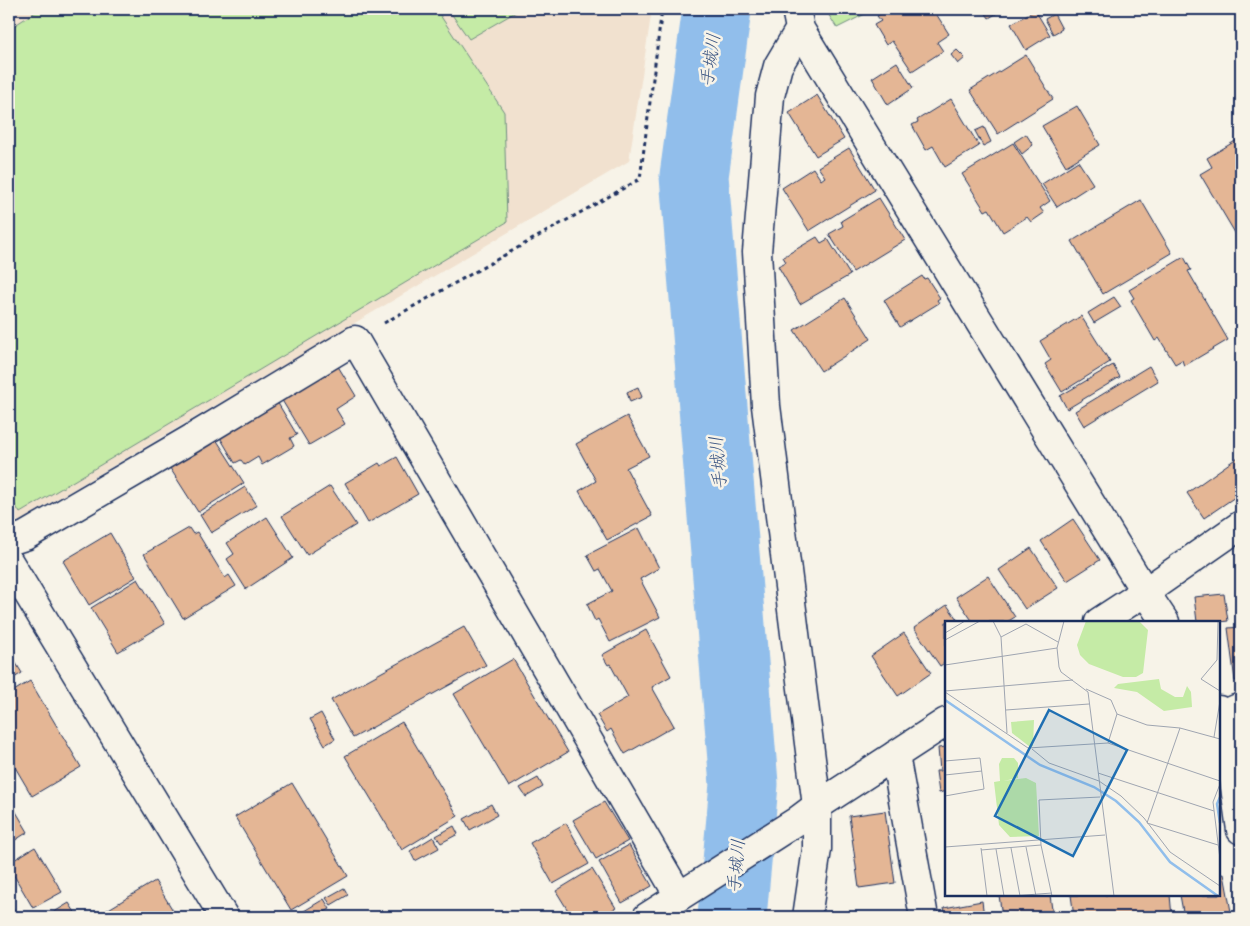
<svg xmlns="http://www.w3.org/2000/svg" width="1250" height="926" viewBox="0 0 1250 926" font-family="Itim,'Klee One',sans-serif">
	<rect width="100%" height="100%" fill="#f7f3e8"/>
	<filter id="ink" filterUnits="userSpaceOnUse"><feTurbulence type="fractalNoise" baseFrequency=".02" numOctaves="2"/><feDisplacementMap in="SourceGraphic" scale="10" xChannelSelector="R" yChannelSelector="G"/><feConvolveMatrix kernelMatrix="1 2 1 2 8 2 1 2 1" color-interpolation-filters="sRGB"/></filter>
	<g filter="url(#ink)">
		<path fill="#f1e1cf" d="M9,9H652L629,161L18,522L9,507Z"/>
		<path fill="#c5eba6" stroke="#708d82" d="M40,9H436L504,112L507,222L20,513L9,495V29Z
			M448,9H521L469,39Z
			M825,9H875L837,28Z"/>
		<g fill="none" stroke-linecap="round" stroke-linejoin="round">
			<path stroke="#91beeb" stroke-width="69" d="M717,9L694,176L744,784L732,917"/>
		</g>
		<path fill="#e4b695" stroke="#1b2f5e" d="M888,9H933L949,34L937,42L943,51L912,71L892,41L886,45L874,25L881,21L877,16Z
			M983,9H1004L989,18Z
			M1035,10L1050,35L1026,50L1011,24Z
			M1054,14L1062,29L1053,34L1045,19Z
			M957,50L965,58L958,64L951,55Z
			M1026,55L1053,99L998,134L970,90Z
			M897,62L913,88L888,105L872,78Z
			M817,95L844,139L816,156L789,113Z
			M951,99L979,146L945,167L933,146L926,150L912,125L918,122L917,120Z
			M1077,106L1100,145L1066,166L1042,126Z
			M984,127L991,142L983,146L975,131Z
			M1026,134L1033,145L1022,154L1014,142Z
			M1237,140L1241,147V243L1200,174L1212,167L1207,158Z
			M1013,143L1050,201L1040,208L1044,213L1031,222L1027,217L1003,232L989,209L985,211L962,174Z
			M849,148L875,190L809,231L782,188L813,168L821,180L825,177L818,167Z
			M1078,161L1093,184L1057,207L1042,184Z
			M879,198L905,240L853,272L829,234L843,226L841,221Z
			M1141,200L1172,253L1103,294L1072,241Z
			M817,237L821,243L828,239L850,275L800,304L778,266L786,262L783,257Z
			M1184,257L1191,270L1188,271L1228,340L1184,366L1182,360L1175,364L1159,338L1155,341L1131,300L1134,298L1129,290Z
			M922,276L924,279L927,278L940,298L937,300L939,303L900,327L884,300Z
			M1114,297L1121,307L1094,323L1088,313Z
			M845,298L871,339L821,371L794,330Z
			M1081,316L1110,362L1062,392L1045,364L1051,360L1040,341Z
			M336,363L356,396L336,409L345,424L309,445L280,397Z
			M1113,365L1120,377L1067,409L1060,396Z
			M1149,366L1158,381L1084,426L1075,411Z
			M638,387L642,397L630,402L627,392Z
			M276,400L297,435L290,438L294,446L262,465L258,457L245,465L241,460L235,463L218,434Z
			M627,416L649,456L626,468L652,516L607,540L579,491L596,481L576,444Z
			M214,436L244,483L198,512L168,465Z
			M1241,455V493L1204,518L1187,493Z
			M397,457L418,494L368,523L345,483L379,463L381,466Z
			M330,486L356,525L307,555L282,516Z
			M245,487L257,505L211,533L200,515Z
			M267,517L293,558L246,589L227,559L234,554L227,543Z
			M1073,519L1100,560L1067,581L1041,541Z
			M189,528L193,534L197,532L225,578L229,575L236,586L183,618L144,554Z
			M639,528L659,568L640,579L660,617L610,642L598,619L595,621L587,604L612,591L600,569L596,571L587,555Z
			M110,533L136,577L89,605L63,561Z
			M1031,548L1058,588L1025,609L999,570Z
			M988,576L1015,617L1007,622H973L956,597Z
			M138,579L165,624L118,652L91,608Z
			M1224,594L1228,621L1219,622H1197L1194,597Z
			M947,605L959,622H946V662L940,666L914,628Z
			M464,627L486,665L353,738L331,700Z
			M1241,627V680L1235,681L1228,628Z
			M646,630L671,676L652,687L674,726L625,754L611,729L607,732L597,715L628,697L610,664L608,665L602,655Z
			M904,633L931,673L898,696L871,656Z
			M9,652L22,673L9,681Z
			M513,659L568,752L509,787L454,694Z
			M30,681L81,767L32,796L9,757V694Z
			M321,713L335,739L325,745L310,719Z
			M402,722L458,816L402,850L345,756Z
			M946,747V791L939,793L936,771H940L938,748Z
			M538,778L543,787L526,797L520,788Z
			M292,783L348,876L291,910L235,817Z
			M9,800L28,832L9,844Z
			M604,802L628,841L596,859L573,820Z
			M491,804L497,815L470,830L464,819Z
			M885,811L895,883L859,888L849,816Z
			M566,823L589,864L553,884L530,843Z
			M454,826L458,834L441,843L436,836Z
			M433,837L439,848L415,861L410,851Z
			M629,845L652,886L622,903L599,862Z
			M35,847L62,892L33,908L9,867V863Z
			M592,869L616,908L600,917H572L556,891Z
			M1224,874L1232,917H1184L1180,895H1219V875Z
			M155,881L177,917H105L102,913Z
			M344,888L348,895L331,905L326,898Z
			M999,895H1050L1053,917H1002Z
			M1071,895H1170L1172,917H1074Z
			M324,899L330,909L316,917H301L299,914Z
			M982,901L984,917H946L944,908Z
			M9,902L18,917H9Z
			M69,903L78,917H46Z"/>
		<g fill="none" stroke-linecap="round" stroke-linejoin="round">
			<g stroke="#1b2f5e" stroke-width="31">
				<path id="minor" d="M796,9L800,29L1145,592
					M800,29L778,66L770,96L757,252L766,406L817,806V849L807,917
					M9,541L25,536L191,439L355,340L679,896
					M9,562L224,917
					M1099,622L1145,592L1241,525
					M1222,715L1241,707
					M895,755L924,917
					M647,917L797,821L817,806L946,722"/>
			</g>
			<g stroke="#1b2f5e" stroke-width="31">
				<path id="tertiary" d="M1145,592L1165,622
					M1219,710L1222,715L1229,744L1241,830"/>
			</g>
			<path stroke="#1b2f5e" stroke-width="3" stroke-dasharray="4 4" stroke-linecap="butt" d="M384,323L640,179L662,9"/>
			<use href="#minor" stroke="#f7f3e8" stroke-width="28"/>
			<use href="#tertiary" stroke="#f7f3e8" stroke-width="28"/>
		</g>
	</g>
	<g text-anchor="middle" dominant-baseline="central" stroke-width="5" stroke-linejoin="round" paint-order="stroke">
		<g font-size="18" font-style="italic" fill="#385381" stroke="#f7f3e8">
			<text transform="translate(710 60) rotate(-82)">手城川</text>
			<text transform="translate(718 463) rotate(-95)">手城川</text>
			<text transform="translate(736 866) rotate(-85)">手城川</text>
		</g>
	</g>
	<g transform="translate(945 621)">
		<rect width="275" height="275" fill="#f7f3e8"/>
		<path d="M141,0H194L203,9L198,52L191,56H178L144,43L135,34L132,24ZM214,58L216,68L230,76H238L242,65L246,71L247,86L219,90L192,71L169,67L173,63ZM89,99L88,125L85,126L67,112L66,101ZM57,137H69L73,142V157L58,160L81,157L91,162L94,215L65,216L54,204L49,161L55,160L54,143Z" fill="#c5eba6"/>
		<path fill="none" stroke="#91beeb" stroke-width="2.5" d="M0,79L95,144L149,166L171,180L194,201L225,241L273,275M275,176L272,183L275,202"/>
		<path fill="none" stroke="#9fa5b1" stroke-width="1" d="M48,0L56,16L62,112M119,0L112,27L114,46L116,51L143,71L169,275M273,0L272,39L256,58L275,70M0,12L20,0M56,16L81,3L113,21M0,19L35,0M0,44L112,27M141,68L166,79L172,93L202,104L235,107L275,118M0,70L128,59M0,71L83,127L163,122L275,160M61,89L144,83M235,107L202,202L273,224M269,116L275,80M163,122L172,93M87,128L104,142L154,160L176,175L199,197L225,231L275,265M0,140L35,137L39,168L0,175M153,152L269,190M0,154L37,150M275,163L268,181L275,238M0,226L160,214M81,226L91,275M36,227L42,275M66,227L75,275M51,228L59,275M36,229L96,224M67,275L107,272M107,275L96,224L94,179L155,176"/>
		<path fill="#1f6fb2" fill-opacity="0.15" stroke="#1f6fb2" stroke-width="2.5" d="M104,89L182,129L128,235L50,195Z"/>
		<rect width="275" height="275" fill="none" stroke="#1b2f5e" stroke-width="2.5"/>
	</g>
	<rect width="1250" height="926" fill="none" stroke="#f7f3e8" stroke-width="30"/>
	<rect x="15" y="15" width="1220" height="896" fill="none" stroke="#1b2f5e" stroke-width="2" filter="url(#ink)"/>
</svg>
